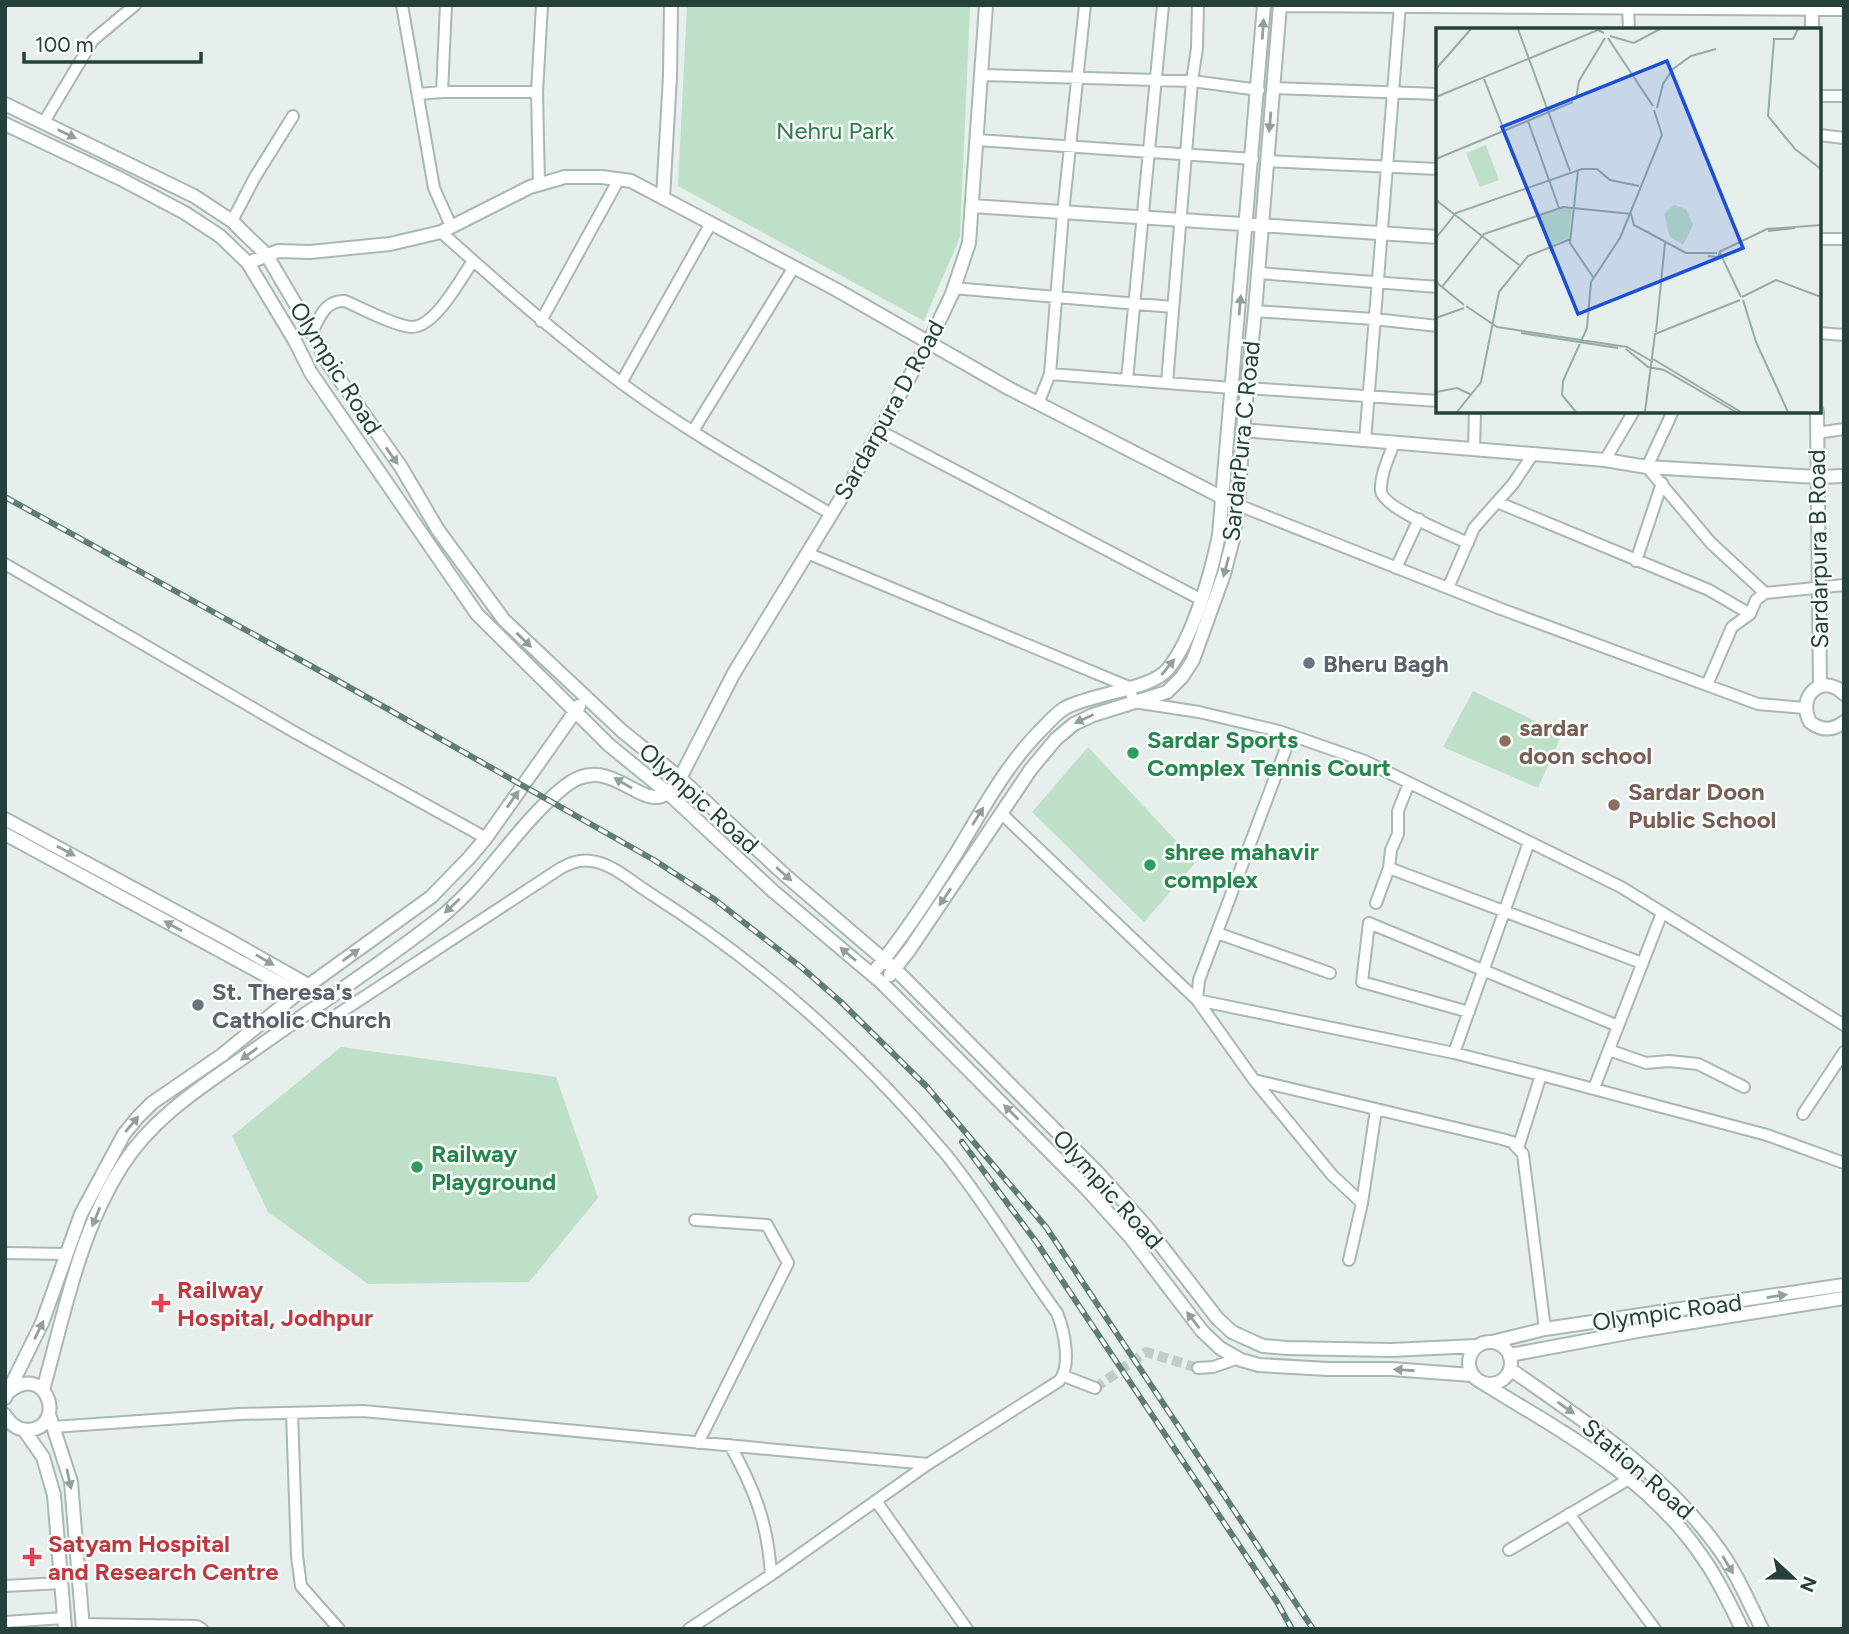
<svg xmlns="http://www.w3.org/2000/svg" width="1849" height="1634" viewBox="0 0 1849 1634" font-family="Figtree,sans-serif">
<style>
.green{fill:#bfe0c8}
.lines{fill:none;stroke-linecap:round;stroke-linejoin:round}
.minor-tunnel{stroke:#bfccc8;stroke-width:10;stroke-dasharray:10 5;stroke-linecap:butt}
.minor-casing{stroke:#a8b8b2;stroke-width:14}
.tertiary-casing{stroke:#a8b8b2;stroke-width:16}
.minor{stroke:#fff;stroke-width:10}
.tertiary{stroke:#fff;stroke-width:12}
.rail-casing{stroke:#5f7d75;stroke-width:6}
.rail{stroke:#f7fbf9;stroke-width:3.5;stroke-dasharray:10;stroke-linecap:butt}
.oneway{fill:#92a09c}
.worship-dot{fill:#6b7280;stroke:#f7fbf9;stroke-width:2.5}
.education-dot{fill:#8d6e63;stroke:#f7fbf9;stroke-width:2.5}
.leisure-dot{fill:#2e9e5b;stroke:#f7fbf9;stroke-width:2.5}
.health-dot{fill:#e0444e;stroke:#f7fbf9;stroke-width:2.5}
.labels{text-anchor:middle;dominant-baseline:central;stroke-width:5;stroke-linejoin:round;paint-order:stroke}
.park-label{font-size:24px;fill:#2d7a4b;stroke:#f7fbf9}
.street-label{font-size:24px;fill:#24423a;stroke:#f7fbf9}
.worship-label{font-size:24px;font-weight:bold;fill:#5b616d;stroke:#f7fbf9;text-anchor:start}
.education-label{font-size:24px;font-weight:bold;fill:#785e54;stroke:#f7fbf9;text-anchor:start}
.leisure-label{font-size:24px;font-weight:bold;fill:#27864d;stroke:#f7fbf9;text-anchor:start}
.health-label{font-size:24px;font-weight:bold;fill:#be3a42;stroke:#f7fbf9;text-anchor:start}
.inset-road{fill:none;stroke:#98aaa4;stroke-width:2}
.view{fill:#1d4ed8;fill-opacity:0.15;stroke:#1d4ed8;stroke-width:3.5}
.inset-edge{fill:none;stroke:#24423a;stroke-width:3.5}
</style>
<rect width="100%" height="100%" fill="#e6efeb"/>
<path class="green" d="M687 5 970 7 960 237 924 321 678 186Z
M1473 691 1562 734 1538 788 1443 747Z
M1088 747 1196 862 1144 922 1032 812Z
M341 1047 556 1077 598 1198 529 1282 368 1284 268 1212 232 1136Z"/>
<g class="lines">
<path class="minor-tunnel" d="M1095 1388 1146 1352 1198 1368"/>
<defs>
<path id="minor" d="M402 5 434 188 451 226
M1628 5 1629 30
M981 75 1192 81 1259 90
M1273 88 1438 94
M442 92 446 5
M418 94 442 92H537
M1819 96H1844
M44 122 93 40 135 5
M1819 135 1844 138
M977 140 1253 159
M1267 161 1438 169
M539 185 537 92 542 5
M232 221 255 177 293 116
M441 232C499 284 557 335 620 382 686 431 760 472 831 514
M1819 239H1844
M1258 273 1438 287
M953 288 1173 307
M1255 311 1374 319 1438 326
M541 321 619 179
M312 332C320 317 325 300 345 301 361 308 395 326 411 327 435 328 461 278 473 261
M1819 333 1844 335
M1050 374 1232 388
M1127 380 1163 5
M621 383 711 223
M1167 383 1192 81 1197 48 1198 5
M1247 388 1438 401
M1038 404 1050 374 1063 213 1085 5
M1673 411 1647 467 1711 543 1765 593 1844 585
M693 431 794 267
M880 431 1200 599
M1817 433 1844 429
M1365 441 1400 5
M1394 443C1389 457 1380 475 1381 491 1383 508 1451 535 1468 543
M1474 449 1475 411
M1605 460 1634 411
M1497 502 1709 590 1750 614 1756 600 1765 593
M1238 505 1501 609 1758 704 1805 708
M807 553 1129 687 1134 702 1199 712 1279 731 1365 761 1621 887 1844 1025
M1636 561 1662 483
M5 564 296 733 486 838
M1396 568 1419 519
M1448 588 1474 528 1513 484 1533 454
M1707 685 1732 627 1750 614
M1409 783 1398 811V834L1391 850 1389 868 1642 963
M1001 813 1197 1000
M1376 903 1389 868
M1217 933 1330 973
M1197 1000 1199 980 1291 735
M1469 1012 1362 982 1369 923 1618 1026
M305 1013 324 1019 335 1016 561 868C570 863 580 859 591 861 612 863 633 883 651 894 761 964 860 1052 944 1152 986 1203 1018 1260 1057 1313 1064 1330 1072 1366 1059 1381L928 1464 771 1575 689 1629
M1609 1050 1646 1063 1669 1061 1698 1064 1744 1087
M1454 1053 1529 842
M1254 1080 1332 1175 1362 1203
M1594 1088 1662 913
M1803 1114 1844 1052
M1518 1148 1541 1075
M695 1220 767 1225 788 1263 698 1443
M5 1253 66 1254
M1349 1260 1362 1203 1376 1110
M1545 1329 1523 1154 1512 1142 1502 1139 1254 1080 1197 1000 1454 1053 1541 1075 1767 1135 1844 1163
M1198 1368 1213 1367 1239 1358
M1064 1376 1095 1388
M292 1413 297 1556 301 1586 339 1629
M53 1427 239 1414 363 1411 928 1464
M730 1445C755 1490 768 1524 771 1575
M876 1501 967 1629
M1569 1514 1655 1629
M1509 1550 1629 1479
M5 1586 61 1583
M5 1622 64 1618
M83 1624 197 1626 202 1629"/>
<path id="tertiary" d="M1280 5 1844 9
M1812 5V30
M5 104 194 196 232 221 245 234 266 254 312 332 328 363 401 467 438 530 504 620 622 731 680 778 786 876 895 969 1099 1174 1146 1226 1217 1318 1232 1332 1263 1346 1287 1348 1391 1350 1476 1346
M5 124 121 179 185 213 220 236 248 263 295 341 311 373 477 614 609 745 668 793 773 891 882 983 1085 1187 1131 1238 1202 1331 1220 1348 1241 1360 1259 1365 1328 1369H1391L1472 1375
M663 198 670 76 671 5
M972 206 1438 237
M248 263 278 251 310 252 390 244 441 232 530 187 565 177H602L631 181 837 290 1010 389 1229 501
M1817 411 1820 686
M1243 430 1605 460 1647 467 1817 477 1844 476
M1844 694C1823 672 1796 696 1810 722 1822 731 1832 731 1844 722
M5 819 227 939 308 985
M5 834 298 993
M872 974C904 936 931 894 957 852 981 812 1005 767 1038 733 1046 725 1055 714 1065 708 1092 693 1151 690 1168 669 1193 638 1211 574 1219 535L1264 5
M890 975 910 949 1031 769 1056 739 1074 724 1093 715 1167 692 1182 677 1193 660 1224 574 1233 539 1238 505 1243 430 1255 311 1280 5
M1492 1342 1545 1329 1844 1285
M1469 1363a21 21 0 1 1 42 0a21 21 0 1 1-42 0Z
M1510 1355 1643 1330 1844 1298
M1510 1369C1583 1420 1662 1471 1716 1545 1735 1570 1748 1600 1762 1629
M1481 1382C1561 1431 1650 1478 1703 1558 1719 1580 1730 1605 1742 1629
M43 1390C64 1315 79 1233 122 1166 152 1118 201 1087 247 1055 311 1009 379 966 441 917 488 879 517 825 564 787 609 750 639 811 666 794 672 790 676 783 680 778L734 673 851 482 929 342 952 294 969 243 986 5
M5 1398 42 1323 81 1214 124 1134 138 1117 152 1103 222 1055 298 993 431 897 468 859 486 838 579 706
M49 1414 71 1482 83 1629
M5 1415C10 1424 17 1430 28 1430 67 1428 48 1362 10 1391
M24 1430 43 1457 54 1495 65 1629"/>
</defs>
<use href="#minor" class="minor-casing"/>
<use href="#tertiary" class="tertiary-casing"/>
<use href="#minor" class="minor"/>
<use href="#tertiary" class="tertiary"/>
<defs>
<path id="rail" d="M5 497 340 682 654 860 714 899 801 967 841 1002 927 1087 1046 1227 1313 1629
M962 1142 1037 1243 1277 1602 1292 1629"/>
</defs>
<use href="#rail" class="rail-casing"/>
<use href="#rail" class="rail"/>
</g>
<defs><path id="oneway-solid" d="M-6-.8H1V-3.2L6.5 0L1 3.2V.8H-6Z" transform="scale(1.75)"/></defs>
<g class="oneway">
<use href="#oneway-solid" transform="translate(1263 29) rotate(-86)"/>
<use href="#oneway-solid" transform="translate(1270 122) rotate(95)"/>
<use href="#oneway-solid" transform="translate(67 134) rotate(26)"/>
<use href="#oneway-solid" transform="translate(1240 305) rotate(-85)"/>
<use href="#oneway-solid" transform="translate(392 456) rotate(55)"/>
<use href="#oneway-solid" transform="translate(1226 567) rotate(105)"/>
<use href="#oneway-solid" transform="translate(524 640) rotate(44)"/>
<use href="#oneway-solid" transform="translate(1168 667) rotate(-51)"/>
<use href="#oneway-solid" transform="translate(1084 719) rotate(155)"/>
<use href="#oneway-solid" transform="translate(623 783) rotate(-150)"/>
<use href="#oneway-solid" transform="translate(513 799) rotate(-55)"/>
<use href="#oneway-solid" transform="translate(978 816) rotate(-58)"/>
<use href="#oneway-solid" transform="translate(66 851) rotate(28)"/>
<use href="#oneway-solid" transform="translate(784 874) rotate(42)"/>
<use href="#oneway-solid" transform="translate(945 897) rotate(124)"/>
<use href="#oneway-solid" transform="translate(452 906) rotate(137)"/>
<use href="#oneway-solid" transform="translate(173 926) rotate(-151)"/>
<use href="#oneway-solid" transform="translate(848 954) rotate(-140)"/>
<use href="#oneway-solid" transform="translate(351 955) rotate(-36)"/>
<use href="#oneway-solid" transform="translate(265 960) rotate(30)"/>
<use href="#oneway-solid" transform="translate(249 1054) rotate(144)"/>
<use href="#oneway-solid" transform="translate(1011 1112) rotate(-135)"/>
<use href="#oneway-solid" transform="translate(132 1124) rotate(-50)"/>
<use href="#oneway-solid" transform="translate(96 1217) rotate(112)"/>
<use href="#oneway-solid" transform="translate(1777 1296) rotate(-9)"/>
<use href="#oneway-solid" transform="translate(1193 1320) rotate(-128)"/>
<use href="#oneway-solid" transform="translate(39 1330) rotate(-64)"/>
<use href="#oneway-solid" transform="translate(1404 1370) rotate(-176)"/>
<use href="#oneway-solid" transform="translate(1566 1408) rotate(35)"/>
<use href="#oneway-solid" transform="translate(69 1479) rotate(78)"/>
<use href="#oneway-solid" transform="translate(1728 1565) rotate(59)"/>
</g>
<g class="worship-dot">
<circle cx="1309" cy="663" r="7"/>
<circle cx="198" cy="1005" r="7"/>
</g>
<g class="education-dot">
<circle cx="1505" cy="741" r="7"/>
<circle cx="1614" cy="805" r="7"/>
</g>
<g class="leisure-dot">
<circle cx="1133" cy="753" r="7"/>
<circle cx="1150" cy="865" r="7"/>
<circle cx="417" cy="1167" r="7"/>
</g>
<g class="health-dot">
<path d="M157.5 1292.5h7v7h7v7h-7v7h-7v-7h-7v-7h7z"/>
<path d="M28.5 1546.5h7v7h7v7h-7v7h-7v-7h-7v-7h7z"/>
</g>
<g class="labels">
<g class="park-label">
<text x="835" y="130">Nehru Park</text>
</g>
<g class="street-label">
<text transform="translate(336 368) rotate(58)">Olympic Road</text>
<text transform="translate(889 410) rotate(-61)">Sardarpura D Road</text>
<text transform="translate(1241 441) rotate(-84)">SardarPura C Road</text>
<text transform="translate(1818 549) rotate(-91)">Sardarpura B Road</text>
<text transform="translate(699 798) rotate(42)">Olympic Road</text>
<text transform="translate(1108 1189) rotate(48)">Olympic Road</text>
<text transform="translate(1667 1312) rotate(-8)">Olympic Road</text>
<text transform="translate(1638 1469) rotate(41)">Station Road</text>
</g>
<g class="worship-label">
<text x="1323" y="663">Bheru Bagh</text>
<text x="212" y="991">St. Theresa's<tspan x="212" dy="28">Catholic Church</tspan></text>
</g>
<g class="education-label">
<text x="1519" y="727">sardar<tspan x="1519" dy="28">doon school</tspan></text>
<text x="1628" y="791">Sardar Doon<tspan x="1628" dy="28">Public School</tspan></text>
</g>
<g class="leisure-label">
<text x="1147" y="739">Sardar Sports<tspan x="1147" dy="28">Complex Tennis Court</tspan></text>
<text x="1164" y="851">shree mahavir<tspan x="1164" dy="28">complex</tspan></text>
<text x="431" y="1153">Railway<tspan x="431" dy="28">Playground</tspan></text>
</g>
<g class="health-label">
<text x="177" y="1289">Railway<tspan x="177" dy="28">Hospital, Jodhpur</tspan></text>
<text x="48" y="1543">Satyam Hospital<tspan x="48" dy="28">and Research Centre</tspan></text>
</g>
</g>
<g transform="translate(1436 28)">
<rect width="385" height="385" fill="#e6efeb"/>
<path d="M50 117 63 152 44 159 30 125ZM238 177 250 181 257 197 247 217 234 209 228 186ZM126 180H136L133 210 114 217 103 188Z" fill="#bfe0c8"/>
<path class="inset-road" d="M82 1 134 143M362 1 357 11H338L332 88 359 121 385 141M174 8 198 15 224 1M172 10 217 78M0 41 35 1M48 51 101 187M0 69 162 2 168 5M140 71 143 53 169 10M221 80 227 56 237 41 255 28 280 21M92 93 123 180M0 131 137 74M142 142 134 215 157 249M0 172 83 237M332 203 359 200M0 210 20 185 146 141H161L174 152 203 158M283 224 331 201 385 197M285 227 305 269M272 228 282 229 284 224 285 227 282 229M0 254 28 277M6 259 48 206 127 179 195 186 198 197 250 225H281M306 269 340 252 385 269M307 272 320 314 352 384M30 278 61 299 191 319 217 334M0 290 28 280M220 304 229 215M85 305 182 320M190 321 212 339 228 342 300 384M217 331 305 384M0 364 21 360 34 366M21 384 45 354 63 264 92 228 135 211M140 384 126 367 127 353 151 300 155 254 184 210 226 107 218 82M209 384 219 306 304 272"/>
<path class="view" d="M231 33 307 220 142 286 66 99Z"/>
<rect width="385" height="385" class="inset-edge"/>
</g>
<rect width="1849" height="1634" fill="none" stroke="#24423a" stroke-width="14"/>
<g transform="translate(1793 1578) rotate(112)" stroke="#f7fbf9" stroke-width="5" paint-order="stroke">
<path d="M0-5L12 26L0 18L-12 26Z" fill="#24423a"/>
<text y="-10" font-size="19" font-weight="bold" text-anchor="middle" fill="#24423a">N</text>
</g>
<path d="M24 52v10h177v-10" fill="none" stroke="#24423a" stroke-width="3.5"/>
<text x="35" y="52" font-size="21" fill="#24423a" stroke="#f7fbf9" stroke-width="5" paint-order="stroke">100 m</text>
</svg>
